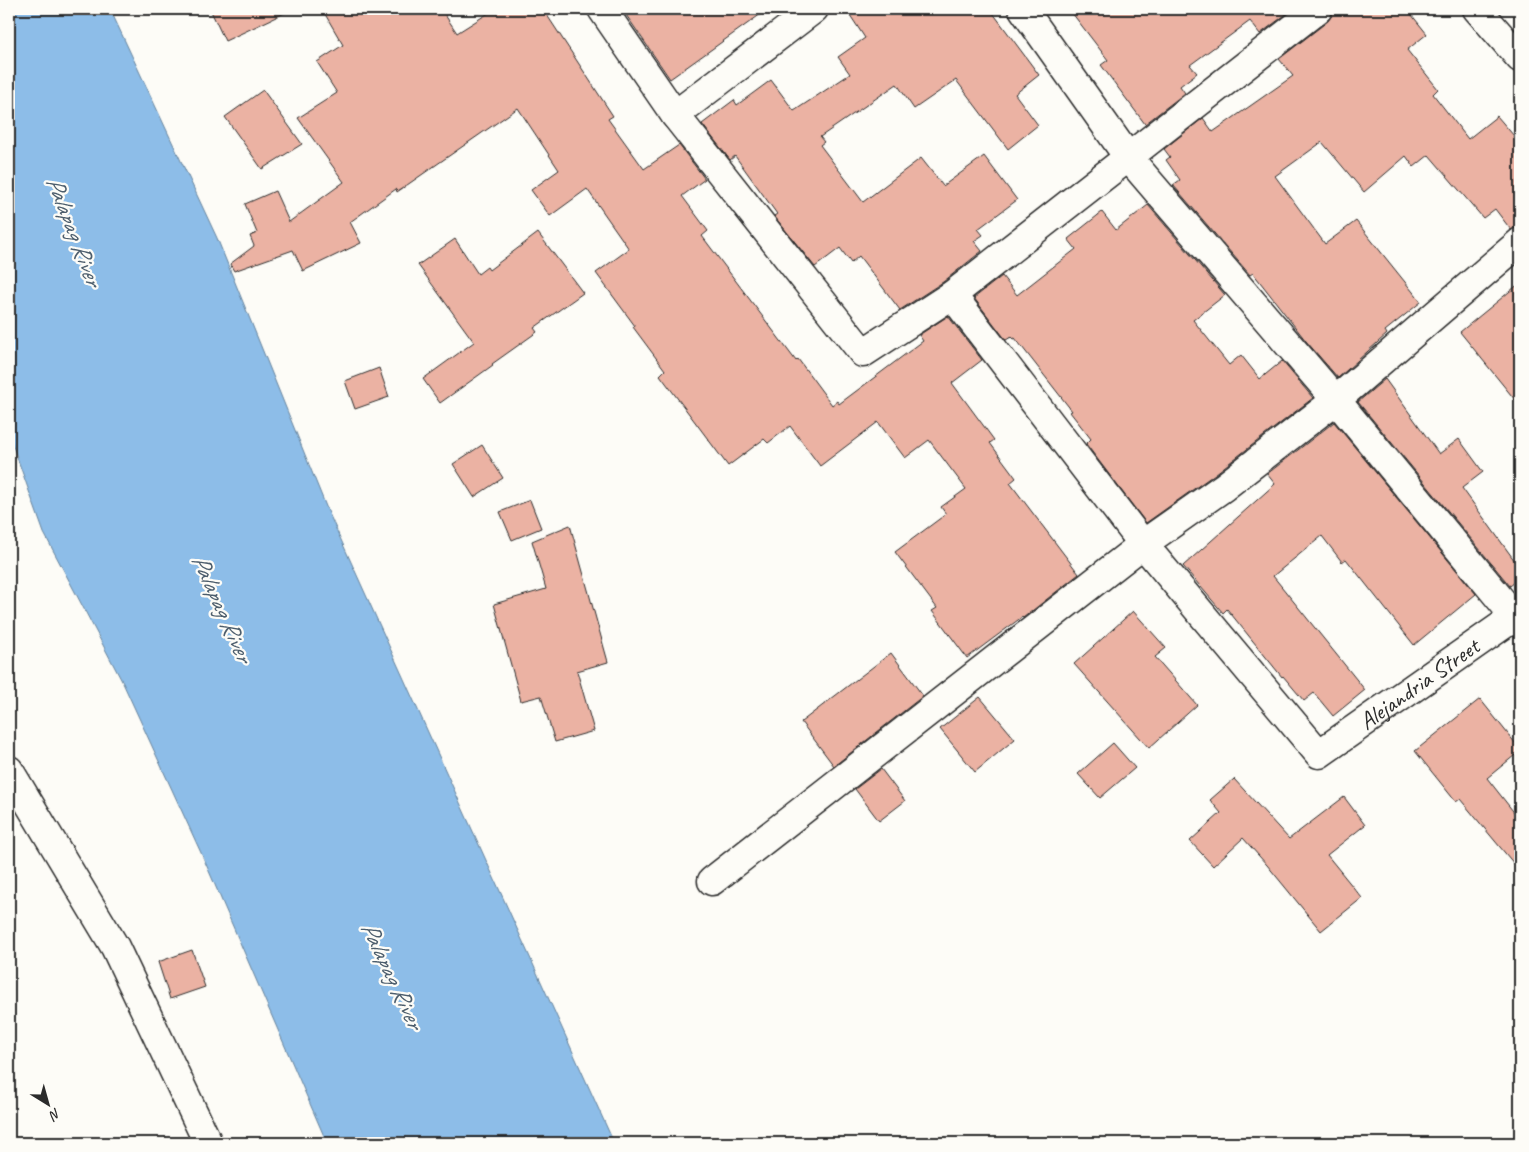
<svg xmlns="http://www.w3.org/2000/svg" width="1529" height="1152" viewBox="0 0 1529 1152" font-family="Caveat,sans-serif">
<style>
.water{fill:#8dbde8;stroke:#66839c}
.building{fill:#ebb2a3;stroke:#2b2b2b}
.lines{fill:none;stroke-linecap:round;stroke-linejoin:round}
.minor-casing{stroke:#2b2b2b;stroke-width:31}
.tertiary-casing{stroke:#2b2b2b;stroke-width:31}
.primary-casing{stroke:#2b2b2b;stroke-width:31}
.minor{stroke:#fdfcf7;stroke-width:28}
.tertiary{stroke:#fdfcf7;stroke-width:28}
.primary{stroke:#fdfcf7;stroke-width:28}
.labels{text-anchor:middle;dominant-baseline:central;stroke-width:4.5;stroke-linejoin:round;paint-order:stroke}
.street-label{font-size:24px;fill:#2b2b2b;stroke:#fdfcf7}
.water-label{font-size:25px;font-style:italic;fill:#4d5e6d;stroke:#fdfcf7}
</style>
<rect width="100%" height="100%" fill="#fdfcf7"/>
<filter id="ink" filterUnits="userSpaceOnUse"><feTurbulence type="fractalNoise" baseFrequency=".02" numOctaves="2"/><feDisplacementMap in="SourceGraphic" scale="10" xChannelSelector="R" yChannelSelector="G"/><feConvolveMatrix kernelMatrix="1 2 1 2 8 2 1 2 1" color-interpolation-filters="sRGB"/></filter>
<g filter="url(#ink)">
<path class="water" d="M9 9H110L217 238 327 509 614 1143H327L202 855 123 683 44 533 9 435Z"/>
<path class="building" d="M210 9H293L225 41Z
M322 9H441L457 33 495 9H543L613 116 608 119 644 169 679 145 705 179 682 196 708 231 702 236 796 361 798 359 832 405 837 401 839 404 923 341 919 335 948 316 982 360 952 383 994 440 990 443 1016 478 1010 483 1079 574 1023 618 1022 617 967 658 932 611 937 608 895 552 946 514 941 507 966 489 929 440 905 458 878 422 820 466 790 426 768 443 764 439 728 466 660 375 665 370 633 327 635 326 596 273 629 249 587 189 550 216 531 190 559 170 518 108 397 192 396 189 350 222 361 243 303 271 293 250 234 271 230 264 254 246 250 236 257 233 245 204 275 191 289 222 344 182 298 118 337 93 317 62 343 45Z
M622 9H768L670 79Z
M846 9H990L1039 75 1015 94 1038 125 1008 149 956 80 914 109 897 84 820 137 824 142 820 145 863 202 921 158 943 186 984 156 1017 200 978 229 983 235 974 241 982 251 943 282 900 310 859 256 851 263 840 248 815 267 774 216 777 214 735 156 730 160 702 124 734 100 737 105 771 80 794 111 850 74 838 57 865 38Z
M1069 9H1293L1260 34 1250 21 1190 65 1197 73 1180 86 1185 93 1145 124 1101 65 1108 60Z
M1333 9H1407L1427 34 1407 50 1438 89 1433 94 1468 139 1497 116 1520 143V227L1511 230 1495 209 1483 218 1429 155 1414 167 1406 156 1364 192 1322 142 1275 176 1325 244 1356 221 1421 302 1385 331 1387 334 1338 378 1306 341 1253 273 1250 275 1173 185 1180 180 1166 160 1170 157 1164 149 1203 118 1213 132 1293 76 1279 59 1328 21 1332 15Z
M263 90 302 144 262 169 225 117Z
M1148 205 1225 295 1193 320 1229 365 1241 355 1260 379 1282 361 1313 398 1215 474 1146 523 1086 444 1091 439 1070 412 1072 411 1015 338 1013 339 1011 337 1006 340 974 298 1002 276 1017 295 1076 249 1068 239 1102 212 1116 230Z
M538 233 583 293 534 328 537 332 492 364 493 365 440 403 423 379 474 342 418 265 455 239 478 274 487 267 489 270Z
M1520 283V406L1460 332Z
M379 368 389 397 355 409 345 381Z
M1385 379 1439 454 1459 439 1483 472 1462 488 1520 568V578L1510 586 1358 402Z
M1334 422 1476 594 1414 645 1346 559 1342 562 1322 536 1273 576 1365 690 1333 716 1314 693 1304 701 1283 676 1282 677 1227 609 1223 613 1183 566 1275 484 1267 474Z
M482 445 503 478 474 497 453 464Z
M530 500 541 528 512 540 500 512Z
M570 525 608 662 577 671 594 731 555 742 541 696 521 701 494 604 546 589 532 541Z
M1133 611 1166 648 1155 657 1197 705 1149 748 1074 664Z
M891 653 923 696 834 766 801 722Z
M980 697 1015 739 975 772 940 729Z
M1480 699 1520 749V751L1487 778 1520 820V871L1460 799 1456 802 1415 751Z
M1113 743 1135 768 1100 798 1078 774Z
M881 769 905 801 879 821 855 789Z
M1234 779 1289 839 1344 797 1365 825 1327 855 1362 898 1321 931 1267 865 1243 838 1213 866 1190 841 1221 813 1210 800Z
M192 950 205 987 170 999 158 962Z"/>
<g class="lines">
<defs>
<g id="minor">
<path d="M602 9 675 115 863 353 952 295 1318 9"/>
<path d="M1023 9 1128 157 1336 400 1520 623"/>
<path d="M675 115 814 9"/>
<path id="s1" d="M952 295 1143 544 1319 754 1520 613"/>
<path d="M712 881 1143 544 1224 487 1336 400 1520 242"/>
</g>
<path id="tertiary" d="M9 770 115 947 208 1143"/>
<path id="primary" d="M1477 9 1520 58"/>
</defs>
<use href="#minor" class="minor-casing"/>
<use href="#tertiary" class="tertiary-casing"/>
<use href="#primary" class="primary-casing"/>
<use href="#minor" class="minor"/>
<use href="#tertiary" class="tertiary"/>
<use href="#primary" class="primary"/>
</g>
</g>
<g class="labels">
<g class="street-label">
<text stroke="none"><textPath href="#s1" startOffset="710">Alejandria Street</textPath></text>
</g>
<g class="water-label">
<text transform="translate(74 231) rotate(69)">Palapag River</text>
<text transform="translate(222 608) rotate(66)">Palapag River</text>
<text transform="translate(392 975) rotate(65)">Palapag River</text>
</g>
</g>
<rect width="1529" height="1152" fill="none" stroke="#fdfcf7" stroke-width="30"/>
<rect x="15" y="15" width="1499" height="1122" fill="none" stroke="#2b2b2b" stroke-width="2" filter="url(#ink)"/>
<g transform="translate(48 1104) rotate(143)" stroke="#fdfcf7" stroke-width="4" paint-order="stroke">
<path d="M0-4L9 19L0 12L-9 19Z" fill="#2b2b2b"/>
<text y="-8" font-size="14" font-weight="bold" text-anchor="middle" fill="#2b2b2b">N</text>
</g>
</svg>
